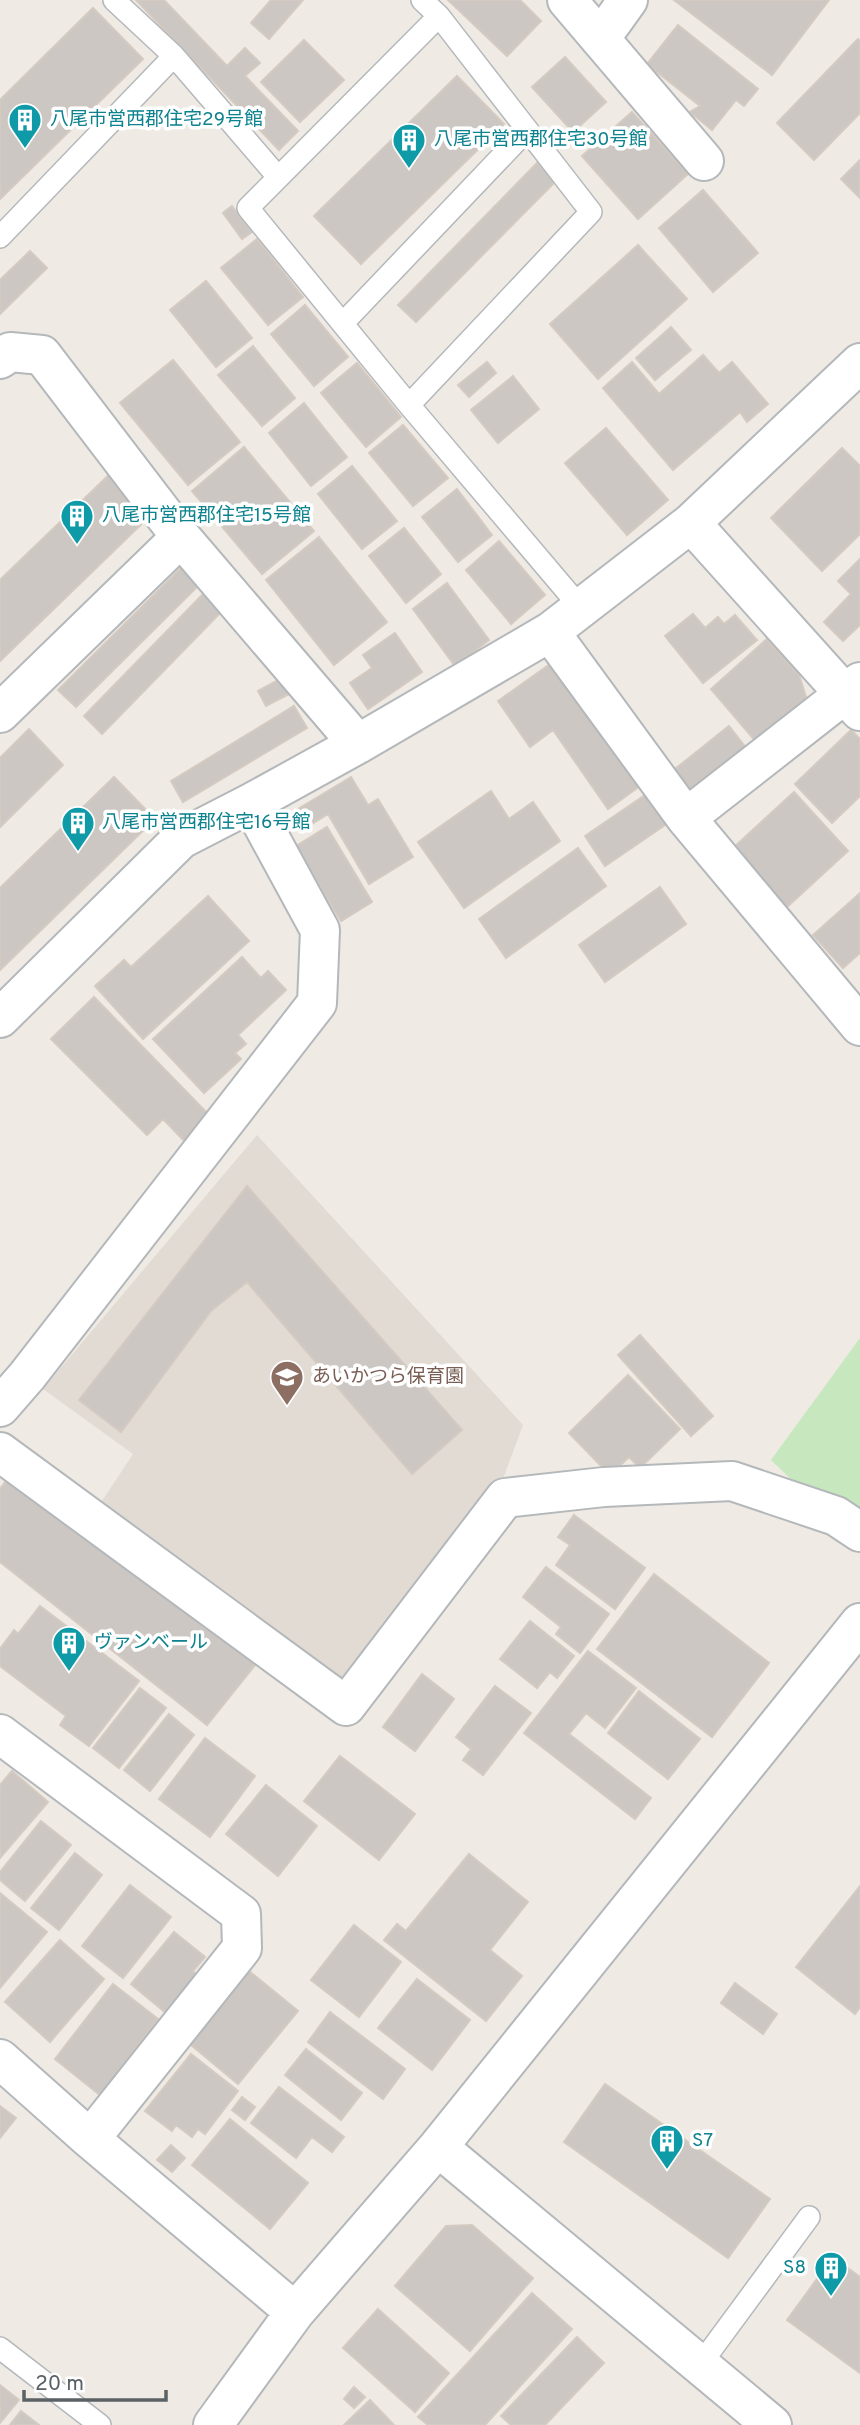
<svg xmlns="http://www.w3.org/2000/svg" width="860" height="2425" viewBox="0 0 860 2425" font-family="Overpass,'Noto Sans JP',sans-serif">
<style>
.education{fill:#e1dbd4}
.green{fill:#c7e8be}
.building{fill:#ccc7c2;stroke:#d4cac1;stroke-width:2}
.lines{fill:none;stroke-linecap:round;stroke-linejoin:round}
.lane-casing{stroke:#b4b8bb;stroke-width:24}
.street-casing{stroke:#b4b8bb;stroke-width:42}
.lane{stroke:#fff;stroke-width:21}
.street{stroke:#fff;stroke-width:38}
.labels{text-anchor:middle;dominant-baseline:central;stroke-width:7;stroke-linejoin:round;paint-order:stroke}
.culture-label{font-size:19px;fill:#0d838f;stroke:#fff;text-anchor:start}
.education-label{font-size:19px;fill:#785e54;stroke:#fff;text-anchor:start}
</style>
<rect width="100%" height="100%" fill="#efeae3"/>
<path class="education" d="M257 1135 523 1425 503 1479 340 1684 100 1504 133 1454 43 1389Z"/>
<path class="green" d="M860 1338V1515L813 1487 796 1484 771 1460Z"/>
<path class="building" d="M136 0H164L227 66 245 48 260 63 245 76 298 131 279 150Z
M271 0H303L269 39 251 23Z
M448 0H520L541 21 507 56Z
M674 0H829L772 75Z
M93 8 143 59 0 199V100Z
M678 25 758 89 744 106 736 100 712 130 690 112 700 106 647 64Z
M858 39 860 41V113L814 160 777 123Z
M304 40 344 80 300 122 261 82Z
M565 57 606 102 573 132 532 87Z
M457 76 504 124 361 264 314 216Z
M632 112 688 174 638 219 582 156Z
M860 160V198L841 179Z
M537 163 556 181 416 322 398 305Z
M703 190 758 253 713 292 659 228Z
M232 206 252 232 242 239 223 213Z
M257 239 303 297 268 325 221 268Z
M638 245 687 299 598 379 550 324Z
M30 251 47 268 0 314V280Z
M206 281 252 338 216 367 170 310Z
M305 305 348 357 314 386 271 334Z
M671 327 691 350 655 380 636 358Z
M253 346 295 398 262 426 218 375Z
M703 355 719 373 732 362 768 404 747 422 740 412 673 470 603 388 632 362 659 394Z
M173 360 240 442 188 485 120 403Z
M487 362 496 373 469 397 458 385Z
M357 363 401 417 366 447 321 393Z
M513 376 539 409 498 443 471 410Z
M304 403 347 457 311 486 269 433Z
M403 425 448 478 413 506 369 453Z
M606 428 668 500 627 535 565 463Z
M244 447 314 531 262 574 192 491Z
M842 448 860 466V534L822 571 771 518Z
M352 466 397 521 362 549 318 494Z
M114 470 154 512 0 661V580Z
M457 489 492 535 458 562 422 517Z
M404 528 441 574 406 603 369 556Z
M319 537 387 622 334 665 266 580Z
M499 541 545 595 511 624 466 570Z
M860 559V625L843 641 824 622 851 594 838 581Z
M183 566 200 584 76 707 58 690Z
M447 583 489 640 455 666 413 609Z
M207 590 225 608 102 734 84 716Z
M693 614 705 628 718 617 724 624 735 615 757 640 703 683 665 636Z
M395 633 422 672 368 709 350 683 372 668 363 655Z
M767 639 799 675 807 700 758 744 711 689Z
M553 662 640 786 608 809 553 730 530 747 498 701Z
M280 679 289 694 266 706 258 691Z
M294 706 307 728 183 802 171 781Z
M729 726 751 754 691 801 670 773Z
M29 729 63 765 0 827V758Z
M851 730 860 739V796L832 823 795 784Z
M114 777 155 819 0 970V888Z
M351 777 368 805 378 799 413 857 369 884 328 814 304 829 293 812Z
M491 791 509 819 533 802 560 841 464 908 418 842Z
M651 791 671 821 605 866 585 836Z
M794 792 848 851 787 907 733 848Z
M327 827 372 902 341 921 296 846Z
M578 848 606 886 506 958 479 919Z
M660 887 686 924 605 982 579 945Z
M860 893V953L843 968 813 935Z
M208 896 249 941 143 1039 95 986 124 960 131 967Z
M242 957 261 978 268 971 286 990 238 1035 246 1044 235 1053 241 1059 204 1093 153 1039Z
M94 997 216 1122 191 1148 163 1119 147 1135 51 1039Z
M247 1186 462 1430 412 1474 247 1282 211 1311 121 1432 79 1400Z
M640 1335 713 1416 691 1436 618 1355Z
M628 1375 680 1429 640 1468 629 1457 610 1475 569 1433Z
M12 1473 256 1664 207 1725 0 1562V1489Z
M574 1515 645 1568 615 1609 556 1565 570 1545 558 1537Z
M546 1567 609 1614 580 1653 556 1634 561 1627 523 1597Z
M654 1574 769 1663 712 1737 597 1649Z
M40 1606 139 1681 89 1746 60 1725 66 1716 0 1666V1649L14 1630 18 1634Z
M530 1621 574 1656 557 1678 550 1672 537 1688 500 1659Z
M588 1651 636 1688 605 1728 586 1713 569 1734 651 1798 635 1819 524 1733Z
M422 1674 454 1699 415 1751 383 1727Z
M495 1686 531 1713 483 1775 463 1760 471 1749 456 1737Z
M140 1688 166 1708 119 1768 93 1748Z
M639 1691 700 1739 668 1779 608 1733Z
M169 1714 194 1735 150 1791 124 1770Z
M205 1738 255 1776 210 1837 159 1799Z
M340 1756 415 1814 379 1860 304 1801Z
M12 1771 48 1802 0 1858V1785Z
M266 1785 317 1826 278 1876 226 1834Z
M41 1821 71 1845 25 1901 0 1880V1872Z
M75 1853 102 1875 59 1930 31 1908Z
M469 1854 528 1902 490 1950 522 1976 486 2021 384 1940 397 1924 406 1931Z
M130 1885 171 1917 123 1978 82 1946Z
M860 1886V2007L855 2014 796 1967Z
M0 1893 47 1932 0 1988Z
M354 1925 401 1962 359 2017 311 1980Z
M174 1932 205 1957 193 1971 197 1975 166 2013 131 1984Z
M60 1940 104 1979 50 2042 5 2002Z
M249 1971 298 2011 238 2084 190 2044Z
M417 1979 470 2020 432 2070 378 2028Z
M735 1983 777 2014 763 2034 721 2003Z
M113 1984 158 2019 100 2095 55 2059Z
M330 2012 405 2069 383 2099 308 2042Z
M306 2049 362 2093 341 2120 285 2075Z
M191 2054 238 2091 205 2134 198 2129 192 2137 176 2125 172 2131 145 2111Z
M605 2084 770 2199 728 2258 564 2142Z
M279 2087 344 2137 332 2152 312 2137 296 2158 251 2123Z
M242 2097 255 2107 245 2120 232 2110Z
M0 2106 16 2118 0 2138Z
M230 2119 308 2183 270 2229 192 2165Z
M171 2145 185 2158 172 2172 157 2160Z
M472 2225 533 2278 470 2351 395 2286 446 2226Z
M833 2257 860 2277V2373L787 2320Z
M532 2293 572 2329 485 2425H428L418 2417Z
M378 2309 449 2373 415 2412 343 2348Z
M577 2337 604 2363 545 2425H511L501 2416Z
M0 2385 19 2400 0 2423Z
M354 2387 365 2397 354 2408 344 2399Z
M370 2400 394 2425H344Z
M21 2411 39 2425H10Z"/>
<g class="lines">
<defs>
<path id="lane" d="M422 0 439 16 248 208 409 405 581 608
M174 56 278 177
M0 237 174 56 114 0
M344 322 527 130
M409 405 591 212 439 16
M0 2348 100 2425
M700 2365 809 2217"/>
<path id="street" d="M567 0 704 161
M600 39 628 0
M0 359 10 352 42 355 181 537 358 744
M691 523 860 711
M550 632 686 818 860 1026
M0 713 181 537
M686 818 860 682
M0 1018 181 839 251 803
M0 1407 27 1376 317 1003 320 930 251 803 358 744 550 632 691 523 860 363
M0 1452 346 1706 505 1498 604 1487 732 1481 836 1516 860 1532
M0 1734 241 1914 242 1948 90 2139
M0 2059 90 2139 295 2312
M438 2147 772 2425
M213 2425 295 2312 438 2147 860 1623"/>
</defs>
<use href="#lane" class="lane-casing"/>
<use href="#street" class="street-casing"/>
<use href="#lane" class="lane"/>
<use href="#street" class="street"/>
</g>
<defs>
<symbol id="building-pin" viewBox="-11 -11 22 30"><path d="M0 17L-7.5 6A9.5 9.5 0 1 1 7.5 6Z" fill="#0f9aa8" stroke="#fff"/><path d="M-4-6H4V6H1V3H-1V6H-4ZM-2.5-4.3h1.7v1.8h-1.7ZM.8-4.3h1.7v1.8H.8ZM-2.5-1h1.7V.8h-1.7ZM.8-1h1.7V.8H.8Z" fill="#fff"/></symbol>
<symbol id="school-pin" viewBox="-11 -11 22 30"><path d="M0 17L-7.5 6A9.5 9.5 0 1 1 7.5 6Z" fill="#8d6e63" stroke="#fff"/><path d="M0-5L7-2L0 1L-7-2ZM-4 1L0 2.5L4 1V4Q0 6-4 4Z" fill="#fff"/></symbol>
</defs>
<g fill-rule="evenodd">
<use href="#building-pin" x="6" y="101" width="38" height="52"/>
<use href="#building-pin" x="390" y="121" width="38" height="52"/>
<use href="#building-pin" x="58" y="497" width="38" height="52"/>
<use href="#building-pin" x="59" y="804" width="38" height="52"/>
<use href="#school-pin" x="268" y="1358" width="38" height="52"/>
<use href="#building-pin" x="50" y="1624" width="38" height="52"/>
<use href="#building-pin" x="648" y="2122" width="38" height="52"/>
<use href="#building-pin" x="812" y="2249" width="38" height="52"/>
</g>
<g class="labels">
<g class="culture-label">
<text x="50" y="120">八尾市営西郡住宅29号館</text>
<text x="434" y="140">八尾市営西郡住宅30号館</text>
<text x="102" y="516">八尾市営西郡住宅15号館</text>
<text x="102" y="823">八尾市営西郡住宅16号館</text>
<text x="94" y="1643">ヴァンベール</text>
<text x="692" y="2141">S7</text>
<text x="806" y="2268" text-anchor="end">S8</text>
</g>
<g class="education-label">
<text x="312" y="1377">あいかつら保育園</text>
</g>
</g>
<path d="M24 2390v10h142v-10" fill="none" stroke="#5b6265" stroke-width="3.5"/>
<text x="35" y="2390" font-size="21" fill="#5b6265" stroke="#ffffff" stroke-width="5" paint-order="stroke">20 m</text>
</svg>
